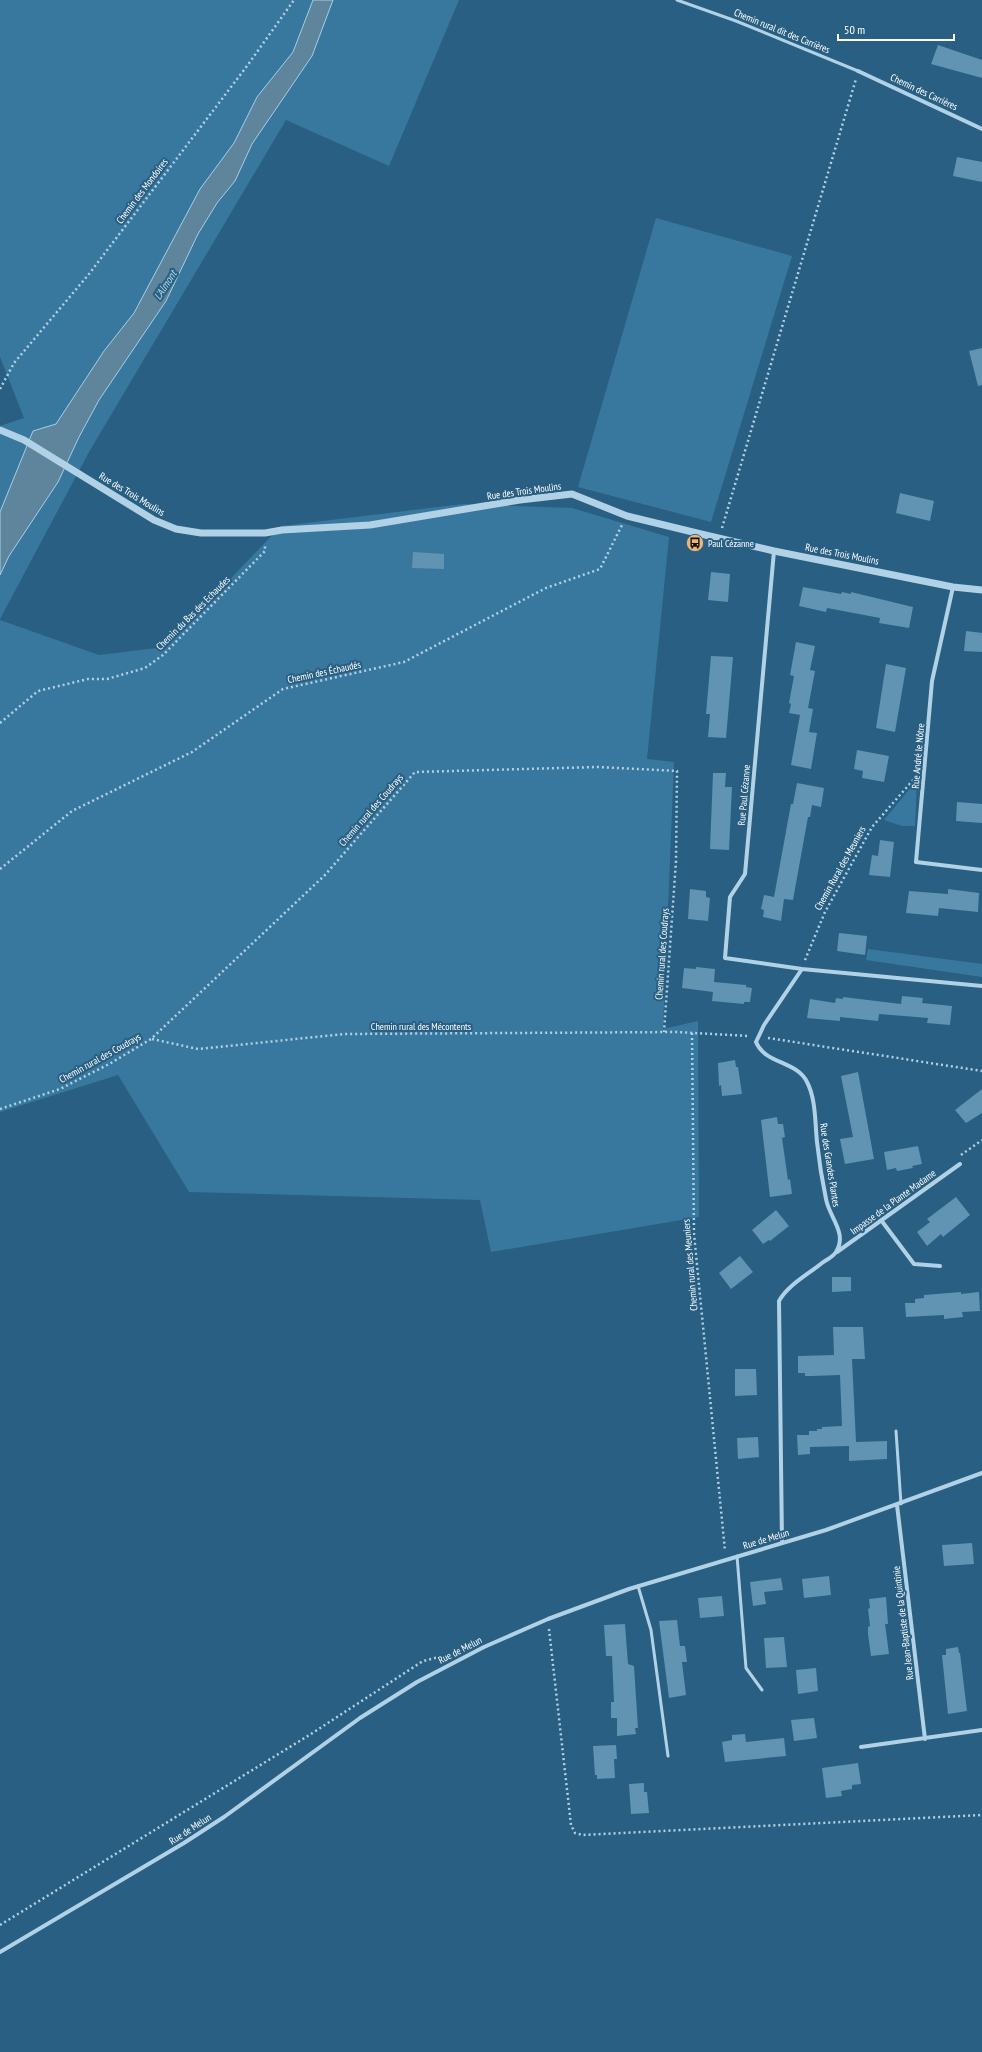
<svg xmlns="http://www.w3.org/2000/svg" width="982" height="2052" viewBox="0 0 982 2052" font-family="'PT Sans Narrow',sans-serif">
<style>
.green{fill:#39789e}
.water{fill:#5e859c;stroke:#a5cfe7}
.building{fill:#6193b2}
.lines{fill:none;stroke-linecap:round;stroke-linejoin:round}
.path{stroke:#b1d2e6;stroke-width:2.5;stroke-dasharray:2 3;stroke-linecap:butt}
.service{stroke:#b1d2e6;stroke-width:3}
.minor{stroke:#b1d2e6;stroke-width:4}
.tertiary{stroke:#b1d2e6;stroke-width:7}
.labels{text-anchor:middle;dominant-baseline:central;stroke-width:4;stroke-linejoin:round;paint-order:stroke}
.street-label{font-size:10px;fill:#fff;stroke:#285f82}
.poi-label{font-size:10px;fill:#fff;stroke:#285f82;text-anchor:start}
.water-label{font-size:11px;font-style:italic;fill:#bcdcee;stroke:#285f82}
</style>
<rect width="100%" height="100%" fill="#285f82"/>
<path class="green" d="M0 0H459L389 166 286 120 89 452 0 619V426L24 418 0 357Z
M656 218 792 256 711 522 578 487Z
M463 504 572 508 669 537 647 759 674 762 663 1029 698 1021 699 1217 491 1252 480 1200 189 1192 118 1075 0 1112V620L99 655 165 647 281 526Z
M917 780 915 826H902L884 820Z
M868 949 982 964V977L866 960Z"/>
<path class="water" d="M313 0H333L312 56 252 144 235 181 217 203 198 234 166 301 99 400 79 437 58 482 9 556 0 575V512L33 431 56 424 104 351 134 313 200 189 234 143 257 97 293 52Z"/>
<path class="building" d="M938 45 982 60V78L931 64Z
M957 157 982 162V182L953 176Z
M982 348V385L978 386 969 351Z
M900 493 934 501 930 521 896 513Z
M413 552 444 554V569L412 568Z
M711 572 730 574 728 602 708 600Z
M803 587 841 594 842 592 851 594V592L913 607 909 628 879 623 880 618 827 608 826 612 799 606Z
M966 631 982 633V652L964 651Z
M796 642 815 646 810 670 815 671 808 708 813 709 809 732 817 733 811 769 791 765 800 715 789 713 791 704 789 703 794 676 790 675Z
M711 656 733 657 726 738 708 737 710 714H706Z
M886 664 906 668 895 732 876 728Z
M857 750 889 756 884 782 862 778 863 771 854 769Z
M713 773H726L725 787H732L729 850 710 849Z
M797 783 824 788 821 807 812 805 810 817H808L793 900 784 899 781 921 763 917 764 910 761 909 764 895 774 897 791 804H793Z
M957 802 982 804V823L956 821Z
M880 840 894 842 890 877 869 875 872 855 878 856Z
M690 889 706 891V897L710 898 708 921 688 919Z
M948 889 979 893 978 912 939 908 938 916 906 913 909 891 948 894Z
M839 933 867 936 865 955 837 951Z
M696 967 715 969 714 982 746 985V987L752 988 750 1002H744V1004L712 1001 713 992 682 988 684 968 696 969Z
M902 996 923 998 922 1003 952 1006 950 1025 927 1023 928 1018 879 1014 878 1021 840 1017V1021L807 1018 810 999 835 1003 836 998 843 999V997L901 1004Z
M735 1060 736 1067H738L742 1094 722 1096 721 1085 719 1086 718 1063Z
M858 1072 874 1159 845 1164 840 1139 853 1137 841 1076Z
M982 1089V1113L966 1123 955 1110Z
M777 1117 778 1124H783L785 1137 782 1138 788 1180 790 1179 792 1194 770 1197 761 1120Z
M918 1146 922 1164 912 1166 913 1168 897 1171 896 1168 887 1170 884 1152Z
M956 1197 970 1215 943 1237 941 1234 927 1246 917 1232 930 1222 927 1219Z
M776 1210 789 1226 770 1241 769 1240 763 1244 752 1230Z
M740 1256 753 1272 731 1289 719 1273Z
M832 1277H851V1291L832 1292Z
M961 1292V1294L979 1292 980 1311 962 1312 963 1317 944 1319V1315L906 1317 905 1303H915V1299L924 1298V1295Z
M833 1327H863L865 1359H852L856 1442 887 1441V1459L849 1461V1446L810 1447V1454L798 1455 797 1435H809V1431H817V1429H822V1427L842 1426 840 1375 812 1376H805V1373H798V1356L834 1355Z
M735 1369H756L757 1395 735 1396Z
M758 1437 759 1457 738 1459 737 1438Z
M972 1543 974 1564 944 1566 942 1545Z
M829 1576 831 1595 804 1598 802 1579Z
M781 1578 783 1590 764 1592 766 1604 753 1606 750 1582Z
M722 1596 724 1616 700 1618 698 1598Z
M886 1597 888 1624H885L889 1654 871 1656 868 1634V1627L870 1626 868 1609 870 1608 869 1599Z
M677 1620 680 1646H685L687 1662H682L686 1695 669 1698 659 1621Z
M625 1624 628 1664 634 1666 638 1728H635L636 1734 617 1736V1718H611V1702H614L612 1656H606L604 1625Z
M784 1637 787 1667 766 1668 764 1638Z
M958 1647 959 1653H960L967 1711 948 1714 942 1655H946V1649Z
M816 1668 818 1691 798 1694 796 1670Z
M814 1718 817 1738 794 1741 791 1720Z
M745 1734 746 1742 784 1738 786 1756 725 1762 722 1742 732 1740V1735Z
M616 1745 617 1759H614L615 1778 597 1779V1775H595L593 1746Z
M858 1763 861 1784 852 1785V1789L841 1791 842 1796 826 1798 822 1768Z
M644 1783V1792H647L649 1813 631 1814 629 1784Z"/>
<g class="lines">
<path class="path" d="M0 389 14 363 89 274 247 66 294 0
M722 528 856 79
M0 723 38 691 88 679H107L145 668 163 655 265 551V544
M0 869 72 811 192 752 283 689 404 662 546 588 600 569 622 525
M805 960 825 912 872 827 914 779
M692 1033 694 1234 725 1551
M768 1038 982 1071
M152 1039 198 1049 345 1034 676 1032 749 1036
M0 1109 60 1089 111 1063 151 1039 325 875 415 772 598 767 677 771 676 861 664 1032
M961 1155 982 1140
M549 1629 571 1825 575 1833 583 1835 982 1815
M0 1925 311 1734 423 1661 443 1656"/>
<path class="service" d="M677 0 736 21 858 71
M896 1431 901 1504
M737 1556 746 1668 762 1690
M638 1586 651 1630 668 1756"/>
<path class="minor" d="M858 71 982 129
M774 551 745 874 730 897 725 958 802 969 982 986
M953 587 932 681 916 862 982 870
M881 1220 914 1264 940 1266
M837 1252 960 1164
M897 1505 925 1739
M782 1543 779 1301C788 1285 807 1275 822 1263 826 1260 833 1257 836 1252 848 1233 829 1217 826 1199 822 1180 819 1161 817 1142 815 1123 816 1099 807 1082 797 1061 765 1064 756 1042L764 1025 802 969
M861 1747 982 1730
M0 1952 184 1843 224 1817 360 1718 417 1682 484 1647 548 1619 629 1589 826 1530 982 1473"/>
<path class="tertiary" d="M0 430 24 440 154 520 176 529 201 533H265L282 530 370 525 520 500 572 494 627 516 701 534 774 551 953 587 982 590"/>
</g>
<defs>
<symbol id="bus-disc" viewBox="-11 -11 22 22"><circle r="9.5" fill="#eeb777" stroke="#285f82"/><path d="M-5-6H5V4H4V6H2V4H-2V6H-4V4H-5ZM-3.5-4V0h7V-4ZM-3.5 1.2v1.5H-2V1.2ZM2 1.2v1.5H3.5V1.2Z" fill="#111"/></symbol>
</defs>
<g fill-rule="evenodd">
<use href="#bus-disc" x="685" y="533" width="20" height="20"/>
</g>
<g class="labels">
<g class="street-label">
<text transform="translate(782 31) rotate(22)">Chemin rural dit des Carrières</text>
<text transform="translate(924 92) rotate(25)">Chemin des Carrières</text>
<text transform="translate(142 191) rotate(-53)">Chemin des Mondoires</text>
<text transform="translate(524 491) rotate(-8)">Rue des Trois Moulins</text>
<text transform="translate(132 494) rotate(31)">Rue des Trois Moulins</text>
<text transform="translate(842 554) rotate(11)">Rue des Trois Moulins</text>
<text transform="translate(193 613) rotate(-45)">Chemin du Bas des Echaudes</text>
<text transform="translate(324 672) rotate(-12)">Chemin des Échaudés</text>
<text transform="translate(918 756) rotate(-85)">Rue André le Nôtre</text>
<text transform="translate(744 795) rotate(-85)">Rue Paul Cézanne</text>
<text transform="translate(371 810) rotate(-49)">Chemin rural des Coudrays</text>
<text transform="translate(840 868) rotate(-61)">Chemin Rural des Meuniers</text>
<text transform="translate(662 954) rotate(-86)">Chemin rural des Coudrays</text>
<text x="421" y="1026">Chemin rural des Mécontents</text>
<text transform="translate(100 1058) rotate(-29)">Chemin rural des Coudrays</text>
<text transform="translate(830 1165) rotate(81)">Rue des Grandes Plantes</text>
<text transform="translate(893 1202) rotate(-36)">Impasse de la Plante Madame</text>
<text transform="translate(690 1265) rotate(-95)">Chemin rural des Meuniers</text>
<text transform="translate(766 1539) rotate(-17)">Rue de Melun</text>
<text transform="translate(903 1623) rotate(-97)">Rue Jean-Baptiste de la Quintinie</text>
<text transform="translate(460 1650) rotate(-27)">Rue de Melun</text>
<text transform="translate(190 1829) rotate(-33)">Rue de Melun</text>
</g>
<g class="poi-label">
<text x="708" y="543">Paul Cézanne</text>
</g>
<g class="water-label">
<text transform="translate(165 285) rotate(-57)">L'Almont</text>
</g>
</g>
<path d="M838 34v6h116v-6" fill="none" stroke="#ffffff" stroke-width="2"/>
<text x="844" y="34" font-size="12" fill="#ffffff" stroke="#285f82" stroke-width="3" paint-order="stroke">50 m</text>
</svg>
